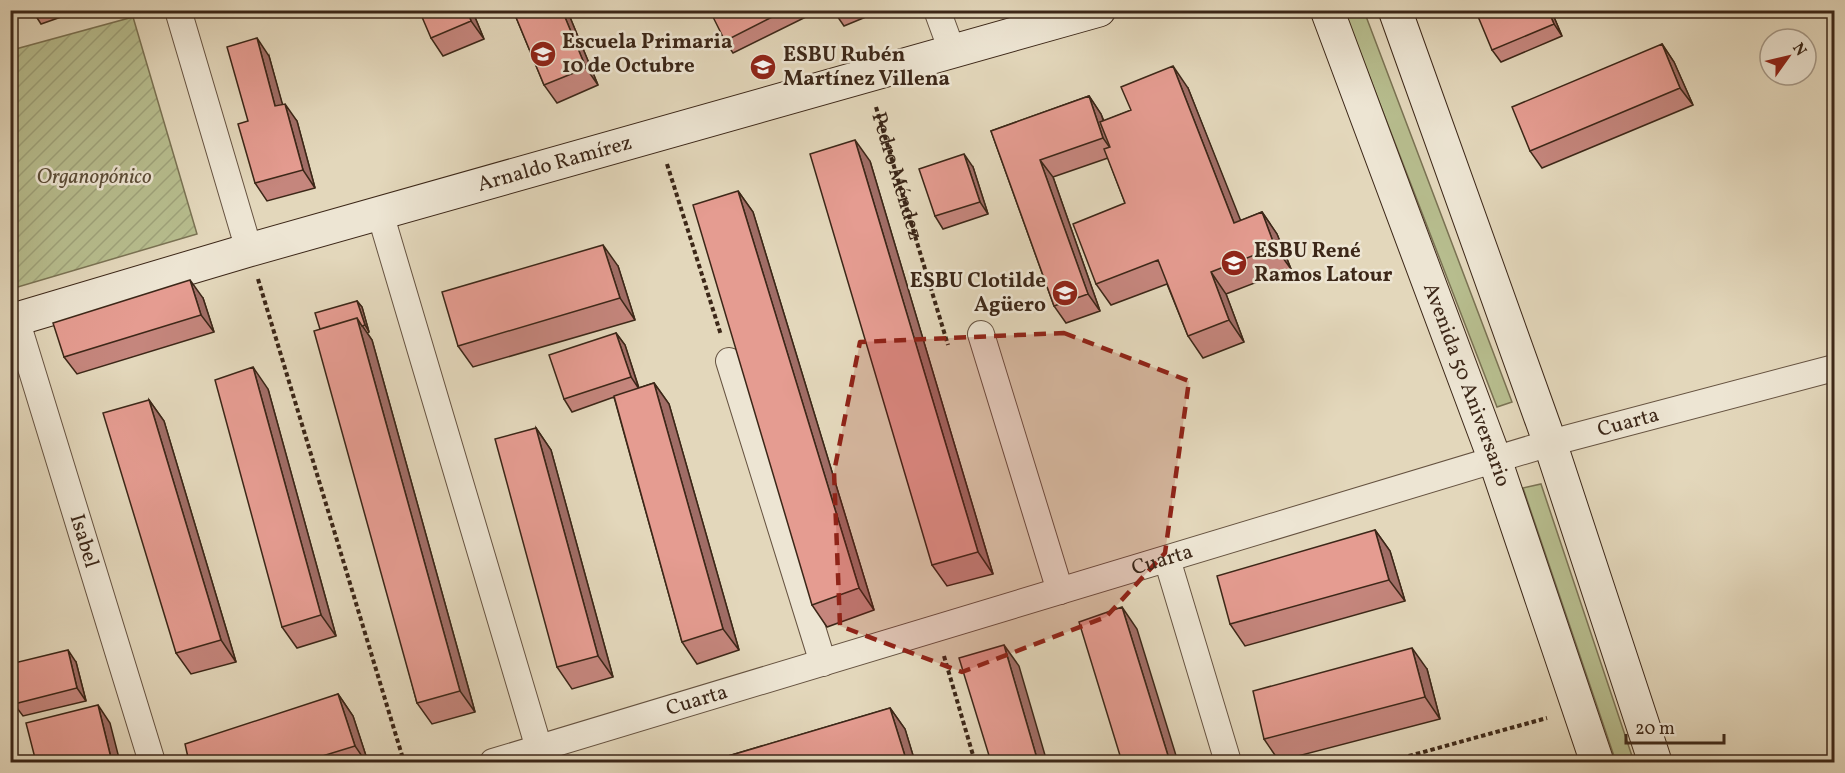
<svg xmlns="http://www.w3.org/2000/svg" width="1845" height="773" viewBox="0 0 1845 773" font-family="Vollkorn,serif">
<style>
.grass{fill:#b7bd8e;stroke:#7a7253;stroke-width:1.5}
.garden{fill:url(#garden-furrows);stroke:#7a7253;stroke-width:1.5}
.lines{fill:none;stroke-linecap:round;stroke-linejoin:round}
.street-casing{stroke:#665341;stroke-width:28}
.secondary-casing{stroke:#3c2718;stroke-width:35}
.path{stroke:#3c2718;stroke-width:4;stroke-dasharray:4.5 3;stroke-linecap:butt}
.street{stroke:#ede5d3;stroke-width:26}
.secondary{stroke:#ede5d3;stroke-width:33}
.wall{fill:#c5867d;stroke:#3c2718;stroke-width:1.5}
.shaded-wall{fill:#a06d66;stroke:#3c2718;stroke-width:1.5}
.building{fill:#e59c91;stroke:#3c2718;stroke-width:1.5}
.marked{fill:#8f2418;fill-opacity:0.2;stroke:#8f2418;stroke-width:4.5;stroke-dasharray:12 8;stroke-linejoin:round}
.labels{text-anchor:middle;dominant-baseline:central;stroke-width:5;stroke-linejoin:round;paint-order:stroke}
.poi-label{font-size:21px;font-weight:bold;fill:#3c2718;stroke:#ede5d3;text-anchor:start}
.street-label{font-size:21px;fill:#3c2718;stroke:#ede5d3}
.park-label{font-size:21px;font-style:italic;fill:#5b4c36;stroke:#ede5d3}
</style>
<defs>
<pattern id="garden-furrows" width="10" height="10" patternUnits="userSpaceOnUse" patternTransform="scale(1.5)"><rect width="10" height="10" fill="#b7bd8e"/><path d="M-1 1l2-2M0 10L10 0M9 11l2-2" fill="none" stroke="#9ea27a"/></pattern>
</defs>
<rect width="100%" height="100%" fill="#e3d7bb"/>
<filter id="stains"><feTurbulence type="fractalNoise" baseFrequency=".00333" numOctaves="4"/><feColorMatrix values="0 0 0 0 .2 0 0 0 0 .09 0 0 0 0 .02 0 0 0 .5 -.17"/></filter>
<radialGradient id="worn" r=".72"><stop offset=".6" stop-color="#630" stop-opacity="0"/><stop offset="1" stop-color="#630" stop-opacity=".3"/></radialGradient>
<path class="grass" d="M1344 11H1364L1512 402 1497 407Z
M1541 484 1634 762H1616L1523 488Z"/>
<path class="garden" d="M133 17 197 234 11 289V46L12 50Z"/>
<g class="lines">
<defs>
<g id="street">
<path d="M178 10 249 250"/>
<path d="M937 10 952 51"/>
<path d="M380 213 543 762"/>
<path id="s2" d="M16 319 152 762"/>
<path d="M981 334 1060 591"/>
<path d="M729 361 823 663"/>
<path d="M1167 559 1228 762"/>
<path id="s3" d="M493 762 1550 443 1834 368"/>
</g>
<g id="secondary">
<path id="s4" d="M1327 10 1495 460 1597 762"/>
<path d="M1395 10 1550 443 1655 762"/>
<path id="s5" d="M10 321 249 250 1099 10"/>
</g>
</defs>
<use href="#street" class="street-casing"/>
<use href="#secondary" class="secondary-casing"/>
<g class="path">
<path id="s1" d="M876 107 948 345"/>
<path d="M667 164 721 335"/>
<path d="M258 279 404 762"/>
<path d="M944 656 975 762"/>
<path d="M1387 762 1547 718"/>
</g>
<use href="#street" class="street"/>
<use href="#secondary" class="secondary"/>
</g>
<path class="wall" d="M32 10H81L41 24Z
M472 10 484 39 443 56 431 38Z
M513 10H567L598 85 557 103 544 85Z
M711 10H820L733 53 725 41Z
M833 10H872L873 14 844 26Z
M1551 10 1562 36 1501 62 1492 50Z
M1662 44 1674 62 1693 105 1542 168 1530 151Z
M269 56 282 104 297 121 315 188 267 201 255 183 248 121Z
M1188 88 1240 221 1262 212 1277 234 1291 269 1226 294 1244 342 1203 358 1188 336 1167 284 1111 305 1096 284 1125 203 1108 158 1053 177 1100 311 1066 323 1054 306 991 131 1089 96 1101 114 1104 121Z
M870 161 993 574 947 586 932 565Z
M973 167 988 214 943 229 935 216Z
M738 191 753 212 874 610 827 627 812 605Z
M618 266 635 320 473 367 458 346Z
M203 298 214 332 77 374 64 357Z
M357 301 362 307 369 332 367 333 372 340 475 712 432 724 417 703 320 329Z
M616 333 625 345 639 388 654 383 669 404 739 650 697 664 682 642 614 397 572 412 564 399Z
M268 389 336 636 297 648 282 627Z
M149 400 164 421 236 662 191 674 176 653Z
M536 428 551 450 613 677 572 689 557 667Z
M1375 530 1390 551 1405 601 1245 646 1230 624Z
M76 662 86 701 23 716 14 704Z
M1427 669 1440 719 1279 761 1264 739Z
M338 694 353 716 368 762H189Z
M890 708 905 729 915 762H708Z"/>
<path class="shaded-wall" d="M467 10H472L484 39 471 21Z
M562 10H567L598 85 586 68Z
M1548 10H1551L1562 36 1554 24Z
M257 38 269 56 288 124 275 106Z
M1662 44 1674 62 1693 105 1680 88Z
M1173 66 1188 88 1250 244 1234 223Z
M1089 96 1101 114 1115 155 1103 138Z
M285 104 297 121 315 188 303 170Z
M855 140 870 161 993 574 978 552Z
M964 154 973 167 988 214 980 202Z
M1040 160 1053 177 1100 311 1088 294Z
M738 191 753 212 874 610 859 588Z
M1262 212 1277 234 1291 269 1275 247Z
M603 245 618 266 635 320 620 298Z
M1211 272 1226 294 1244 342 1229 320Z
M190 280 203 298 214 332 201 315Z
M357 301 362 307 369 332 365 325Z
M357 318 372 340 475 712 460 691Z
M616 333 625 345 639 389 631 377Z
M253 367 268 389 336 636 321 615Z
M654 383 669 404 739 650 723 629Z
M149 400 164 421 236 662 221 640Z
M536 428 551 450 613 677 598 656Z
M1375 530 1390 551 1405 601 1389 580Z
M1122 607 1137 629 1178 762H1170Z
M1004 645 1019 666 1047 762H1038Z
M1412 648 1427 669 1440 719 1425 697Z
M68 650 76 662 86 701 77 688Z
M338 694 353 716 368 762H366L355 746Z
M98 705 110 723 120 762H112Z
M890 708 905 729 915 762H909L905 756Z"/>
<path class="building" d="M419 10H467L471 21 431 38Z
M513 10H562L586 68 544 85Z
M711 10H786L725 41 710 11Z
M1484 10H1548L1554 24 1492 50 1477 14Z
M257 38 275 106 285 104 303 170 255 183 238 124 248 121 227 47Z
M1662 44 1680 88 1530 151 1512 107Z
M1173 66 1234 223 1262 212 1275 247 1211 272 1229 320 1188 336 1158 260 1096 284 1073 224 1125 203 1104 149 1110 147 1100 122 1131 110 1121 87Z
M1089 96 1103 138 1040 160 1088 294 1054 306 991 131Z
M855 140 978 552 932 565 810 154Z
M964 154 980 202 935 216 919 169Z
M738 191 859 588 812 605 693 205Z
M603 245 620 298 458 346 442 292Z
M190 280 201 315 64 357 53 323Z
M357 301 365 325 362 326 357 318 320 329 315 313Z
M357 318 460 691 417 703 314 331Z
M616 333 631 377 564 399 549 355Z
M253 367 321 615 282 627 215 380Z
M654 383 723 629 682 642 614 396Z
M149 400 221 640 176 653 103 413Z
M536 428 598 656 557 667 495 439Z
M1375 530 1389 580 1230 624 1217 576Z
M1122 607 1170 762H1122L1079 622Z
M1004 645 1038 762H991L959 658Z
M1412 648 1425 697 1264 739 1253 691Z
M68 650 77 688 14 704 10 688V664Z
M338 694 355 746 303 762H189L185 744Z
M98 705 112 762H36L26 723Z
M890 708 905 756 884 762H708Z"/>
<path class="marked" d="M1064 333 1189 381 1165 553 1106 617 962 672 840 626 834 472 860 342Z"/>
<defs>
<symbol id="school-disc" viewBox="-11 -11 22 22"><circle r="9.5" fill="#8f2418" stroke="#ede5d3"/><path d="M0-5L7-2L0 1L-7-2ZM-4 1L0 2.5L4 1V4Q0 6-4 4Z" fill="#fff"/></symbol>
</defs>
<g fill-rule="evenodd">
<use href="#school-disc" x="528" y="39" width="30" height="30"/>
<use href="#school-disc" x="748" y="52" width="30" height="30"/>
<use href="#school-disc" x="1219" y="248" width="30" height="30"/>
<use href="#school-disc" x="1050" y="278" width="30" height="30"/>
</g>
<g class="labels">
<g class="poi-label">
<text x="562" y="42">Escuela Primaria<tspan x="562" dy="24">10 de Octubre</tspan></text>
<text x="783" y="55">ESBU Rubén<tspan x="783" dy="24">Martínez Villena</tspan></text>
<text x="1254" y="251">ESBU René<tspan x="1254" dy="24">Ramos Latour</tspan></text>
<text x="1046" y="281" text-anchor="end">ESBU Clotilde<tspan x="1046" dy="24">Agüero</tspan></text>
</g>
<g class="street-label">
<text stroke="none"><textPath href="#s5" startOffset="567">Arnaldo Ramírez</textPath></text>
<text stroke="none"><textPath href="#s1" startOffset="72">Pedro Méndez</textPath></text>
<text stroke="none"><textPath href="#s4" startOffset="400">Avenida 50 Aniversario</textPath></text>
<text stroke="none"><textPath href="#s3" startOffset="1185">Cuarta</textPath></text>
<text stroke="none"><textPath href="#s2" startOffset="232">Isabel</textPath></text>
<text stroke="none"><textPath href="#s3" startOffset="699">Cuarta</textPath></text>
<text stroke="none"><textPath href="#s3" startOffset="213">Cuarta</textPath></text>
</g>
<g class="park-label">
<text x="94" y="177">Organopónico</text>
</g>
</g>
<rect width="1845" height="773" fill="none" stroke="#e3d7bb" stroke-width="36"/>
<rect x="12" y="12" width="1821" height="749" fill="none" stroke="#3c2718" stroke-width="3"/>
<rect x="18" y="18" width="1809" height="737" fill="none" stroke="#3c2718" stroke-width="1.5"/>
<g transform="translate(1788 57) rotate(56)"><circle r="28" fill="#ede5d3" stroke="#a69988" stroke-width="1.5"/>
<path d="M0-4.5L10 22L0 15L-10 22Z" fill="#8f2418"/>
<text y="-9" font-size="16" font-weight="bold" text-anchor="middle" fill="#3c2718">N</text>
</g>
<path d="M1626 734v9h98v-9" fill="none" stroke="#3c2718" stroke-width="3"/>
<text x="1635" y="734" font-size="18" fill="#3c2718" stroke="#ede5d3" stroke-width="4.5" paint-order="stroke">20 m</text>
<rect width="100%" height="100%" filter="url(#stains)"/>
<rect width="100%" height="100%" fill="url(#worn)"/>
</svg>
